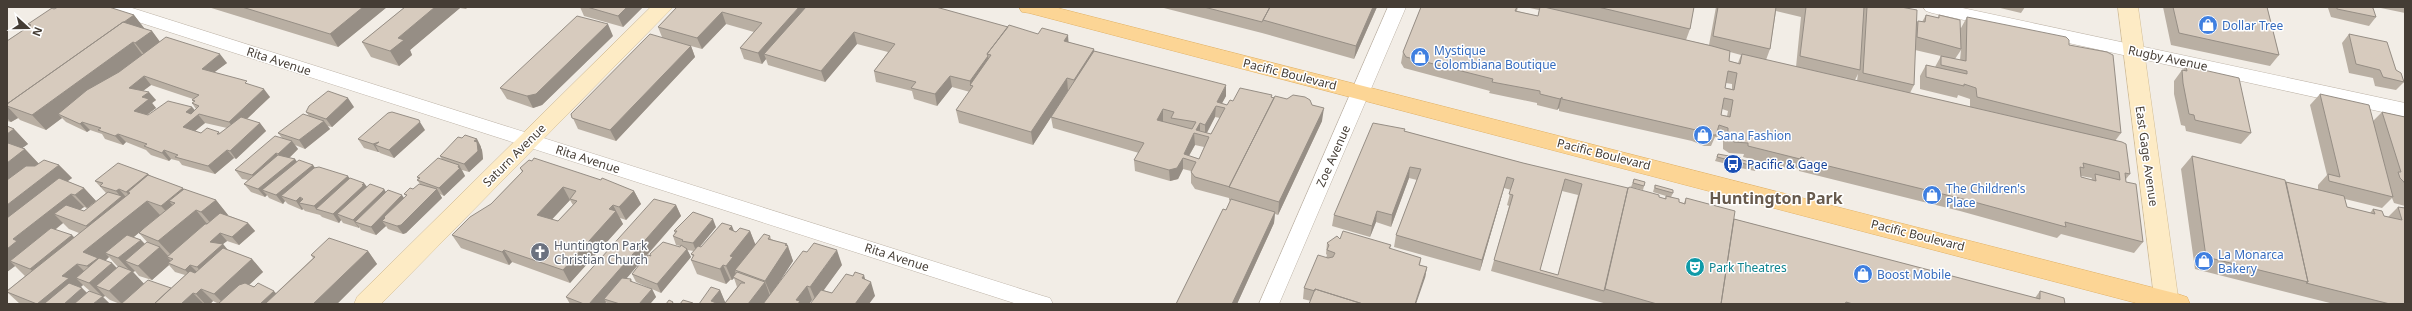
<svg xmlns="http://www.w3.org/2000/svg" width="2412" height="311" viewBox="0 0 2412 311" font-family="'Noto Sans',sans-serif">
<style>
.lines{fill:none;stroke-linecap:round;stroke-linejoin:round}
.street-casing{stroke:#beb4a8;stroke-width:1}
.secondary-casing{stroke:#d2bd96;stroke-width:1}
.primary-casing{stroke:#e1b165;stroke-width:1}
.street{fill:#fff;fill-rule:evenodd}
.secondary{fill:#fdebc5;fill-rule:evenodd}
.primary{fill:#fcd595;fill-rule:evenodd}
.wall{fill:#b9afa3;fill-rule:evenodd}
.shaded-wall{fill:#968e85}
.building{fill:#d7cbbe;stroke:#968e85;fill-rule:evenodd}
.labels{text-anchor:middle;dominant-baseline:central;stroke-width:3;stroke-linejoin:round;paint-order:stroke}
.shop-label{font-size:12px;fill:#366cbe;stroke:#fff;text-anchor:start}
.street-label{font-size:12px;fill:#453d35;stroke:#fff}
.transit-label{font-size:12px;fill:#164399;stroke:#fff;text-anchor:start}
.worship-label{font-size:12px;fill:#5b616d;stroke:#fff;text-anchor:start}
.culture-label{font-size:12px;fill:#0d838f;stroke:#fff;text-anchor:start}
.district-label{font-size:16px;font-weight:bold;fill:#675a4d;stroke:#fff}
</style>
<rect width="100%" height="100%" fill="#f2ede6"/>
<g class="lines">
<defs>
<path id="street" d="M101 7H129L1043 296 1050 298 1053 304H1017L104 11Z
M1388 7H1406L1279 304H1259Z
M1923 7H1958L2405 103V117L1932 13 1926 11Z"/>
<path id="secondary" d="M651 7H673L381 304H354L357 297Z
M2118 7H2138L2179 304H2155Z"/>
<path id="primary" d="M1019 7H1054L2178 294 2187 297 2190 304H2140L1029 13 1022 12Z"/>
</defs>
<use href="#street" class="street-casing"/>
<use href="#secondary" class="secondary-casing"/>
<use href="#primary" class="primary-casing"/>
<use href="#street" class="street"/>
<use href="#secondary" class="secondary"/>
<use href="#primary" class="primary"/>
</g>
<path class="wall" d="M208 7H387L338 47Z
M405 7H468L466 9 460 8 410 50 412 55 399 66 371 57 362 42Z
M580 7H643L623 27 584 16Z
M677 7 1008 27 1038 34 1068 35V42L1094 49V51L1226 96 1222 103 1227 105 1233 101 1272 97 1312 105 1322 121 1278 215 1275 214 1274 223 1237 304H1176L1223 209 1226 210 1230 201 1229 200V198L1195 189 1191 183V171L1183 169 1178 179 1170 181 1135 171 1134 160 1139 153 1053 128 1051 117 1068 91 1033 145 959 123 956 110 970 92 952 87 937 106 914 99 912 91 876 82 874 71 888 52 857 44 825 82 768 65 766 59 762 64 744 59 740 48 754 32 726 24 702 49 691 46 695 57 616 141 578 129 571 114 662 37 658 27ZM1215 117 1220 118 1211 134 1207 133ZM1195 145 1204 147 1199 159 1189 156Z
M1160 7H1377L1354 59 1262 33Z
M1421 7H1518L1517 11 1538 16 1539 10 1525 7H1694L1690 29 1686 40 1709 45 1716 7H1901L1916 24 1918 21 1922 22 1926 15 1938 18 1939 15 1961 28 1967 17 2069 45 2121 133 2115 141 2130 174 2126 179V182L2143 242 2134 253 2061 234 2057 238 1960 211 1799 171V169L1796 168 1795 170 1743 157 1744 154 1729 153 1723 149V139L1715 137 1711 146H1704L1692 141 1559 111V108L1557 110 1537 105V103L1489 93 1490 91 1404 68 1401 63 1403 52ZM1776 11 1801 17 1796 67 1766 60 1770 49ZM1915 50 1941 56 1935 67 1926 65 1920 76V89L1957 98 1958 95 1970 99V107L1910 93 1914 85ZM1961 50 1960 60 1955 59ZM1730 52 1741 55 1738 63 1729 61ZM1858 74 1857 81 1855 80ZM1726 83 1732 84V89L1725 88ZM1722 109 1728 111 1727 116 1721 115ZM2081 176 2092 178 2091 180 2081 177Z
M1996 7H2025L2021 13Z
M2163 7H2267L2279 55 2270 66 2171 45Z
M2329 7H2371L2376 17 2369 26 2331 17 2328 8Z
M2376 7H2405V13Z
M54 9 134 15 144 28H143L152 31 160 42 227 63 214 72 250 85 270 97 247 119 260 123 266 131 236 159 234 158 215 174 182 165 179 161 171 159 169 161 151 155 146 150 126 142 123 145 105 139 102 134 90 130 87 132 66 122 62 118 46 130 20 120 18 118 11 122 7 121V41L29 26 28 24ZM151 85 193 99 192 100 194 102 192 103 196 109 195 110 192 107 148 115H147L156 108 152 103 156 100 143 91ZM205 123 227 128 220 133 219 132 201 133 195 131Z
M2349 34 2396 70 2404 82 2396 90 2375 86 2373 78 2349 73 2342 43Z
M613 36 542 105 533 108 507 99 500 88Z
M2186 66 2251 133 2241 144 2186 131 2185 126 2181 125 2174 94V81L2182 70H2183Z
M2320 94 2373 121 2382 112 2405 117V206L2394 203 2392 198 2382 208 2345 199 2347 207 2370 213 2373 209 2384 216 2388 217 2398 207 2405 208V304H2334L2195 269 2181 169 2192 156 2286 182 2318 190V185L2327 175 2310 105Z
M354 107 332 127 327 126 330 129 305 149 295 145 298 149 289 158 295 159 297 162 313 165 315 168 364 183 367 187 384 189 386 193 404 198 406 196 404 194 413 189 420 184 417 180 418 179 417 177 442 160 440 156 462 138 477 139 481 147V148L482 150 483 159 469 172 462 170 465 176 444 196 440 194 442 198 406 233 403 234 388 229 386 226 376 235 361 230 359 227V228L343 223 341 220 339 223 322 217 320 215 305 211 303 209 302 210 288 204 285 201 283 204 269 198 267 195 265 197 251 192 244 184 248 180 242 179 235 170 282 138 278 133 309 116 306 112Z
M7 126 14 129 28 144 22 148 25 149 39 164 59 165 72 178 67 181 84 188 96 201 87 208 84 207 79 210 84 211 106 193 95 181 148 174 151 176 183 189 216 200 228 215H227L248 223 255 231 239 245 227 241 223 244 228 250 252 259 263 272 249 285 276 293 313 258 311 255 368 251 377 264 337 304H219L213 301 210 304H120L110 300 105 296 103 297 110 304H20L7 292V291L25 276 15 266 7 272ZM63 223 69 229 79 233 74 238 72 235 55 230ZM142 230 139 233 148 243 145 244 141 240 134 237ZM109 257 118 267 117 268 112 263 105 261ZM169 265 175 272 185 275 171 288 144 284 133 272 135 271 139 276 152 280ZM83 285 90 291 87 293 82 288 80 287Z
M425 130 394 158 380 153 379 152H378L364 148 358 139Z
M1404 131 1523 163 1665 199 1666 196 1653 192 1655 185 1673 193 1671 197 1679 202 1684 203 1686 198 1734 219 2035 298 2040 291 2065 304H1607L1491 271 1509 206 1507 205 1511 190 1504 188 1480 271 1394 247 1396 235 1417 180 1409 178 1391 227 1376 222 1370 237 1332 226 1334 215ZM1562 191 1578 195 1558 275 1540 270Z
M1718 154 1729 160 1727 164 1715 161Z
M1739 159 1757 167 1755 171 1736 167 1737 164Z
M520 168 634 191 641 204 626 220 620 218 623 224 570 283 512 262 509 265 461 248 452 235 491 204 522 172ZM570 200 573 205 558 221 552 219Z
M1634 179 1644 186 1643 190 1631 187Z
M676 205 681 216 643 260H644L651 256 680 247V246L676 245 673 236 675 233 674 231 716 227 700 247H701L734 231 736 232 750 231 755 244 770 236 771 239 788 246 793 261 778 284 842 265 823 290 832 293 866 280 875 296 812 300 809 304H699L720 290 725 303 737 287 734 278 732 280H730L726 284 697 274 691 260 693 257 691 254 694 251 687 250 691 257 661 293 636 282 632 274 638 267 637 266 626 279H631L633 283 652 289 656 297 650 304H607L606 302 605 304H570L566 297Z
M1340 239 1391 245 1390 249 1421 258 1420 265 1427 267 1425 278 1311 301 1303 299 1304 288 1326 258 1327 255 1326 254 1327 243Z"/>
<path class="shaded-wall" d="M363 7H387L338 47 330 34Z
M435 7H460V8L410 50 412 55 399 66 390 51 398 38Z
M627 7H643L623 27 618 16Z
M799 7H812L764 54 766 59 762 64 758 53Z
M1373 7H1377L1354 59 1356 46Z
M722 12 726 24 702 49 697 38Z
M134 15 144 28 26 112 7 106Z
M608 24 613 36 542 105 533 108 527 96Z
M152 31 163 46 147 58 135 43Z
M854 32 857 44 825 82 821 71Z
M1068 35 1069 48 1064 41Z
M133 42 144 57 58 114 62 118 46 130 32 115Z
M691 46 695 57 616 141 610 130Z
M1094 49 1095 62 1075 93 1074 80Z
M220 54 227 63 208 77 202 69Z
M988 56 990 68 973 86H970V81Z
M144 76 151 85 136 96 129 88Z
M950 76 952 87 937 106 935 94Z
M1067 78 1068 91 1033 145 1031 132Z
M1226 85V96L1220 107 1217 102Z
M264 89 270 97 235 130 229 122Z
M149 92 156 100 152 103 156 108 141 119 134 111 142 97Z
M1562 97 1559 108 1557 110 1560 99Z
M348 98 354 107 332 127 326 119Z
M7 106 18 118 11 122 7 118Z
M1216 106 1215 117 1205 136V125Z
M192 107 205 123 190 135 183 127 186 112Z
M1324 108 1322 121 1278 215 1279 202Z
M1163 109V121L1158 131 1157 120Z
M324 121 330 129 305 149 299 140Z
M82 122 90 130 87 132 80 124Z
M420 122 425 130 394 158 389 150Z
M260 123 266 131 236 159 230 151Z
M1200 123V134L1196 130Z
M14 129 28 144 7 159V134Z
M1194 133 1195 145 1187 159 1184 154Z
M118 134 126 142 123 145 115 136Z
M477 139 481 147V148L482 150 483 159 469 172 464 164 474 141Z
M292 141 298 149 284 163 278 154Z
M379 142 375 145 379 152H378L373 144Z
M25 149 39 164 7 186V163Z
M164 150 171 159 169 161 162 153Z
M227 150 234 158 215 174 208 166Z
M276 153 282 162 258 183 252 175Z
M1183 158V169L1178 179 1170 181 1169 170Z
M295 159 301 168 262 190 267 195 265 197 258 189Z
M59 165 72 178 7 228V205Z
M313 165 319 174 281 196 285 201 283 204 276 195Z
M459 165 464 174 465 176 444 196 439 188Z
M1410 167 1409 178 1391 227 1392 215Z
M148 174 161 188 130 193 128 192 140 206 126 192Z
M348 176 354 184 316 209 314 206Z
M1507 177 1504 188 1480 271 1482 260Z
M364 183 370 191 337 214 341 220 339 223 333 214Z
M563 187 570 200 544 228 537 215Z
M84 188 96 201 87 208 75 195Z
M183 188 195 203H175L169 201 181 215 174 220 161 206Z
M119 189 132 204 147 201 160 215 111 256 105 253 109 257 103 263H112L125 277 131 272 118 258 141 240 153 253 160 247 169 257H167L172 262 168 263 169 265 152 280 138 266 125 261 135 271 133 272 146 286 122 304 109 291 96 286 105 296 103 297 110 304H47L45 303 46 304H37L62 276 77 264 91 278H76L83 285 79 289 82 288 96 302 102 296 89 283 97 276 87 266 83 252 46 284 30 269 72 235 86 250 99 239 86 226 121 197 116 191Z
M384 189 389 197 355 222 359 227V228L353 220Z
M437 189 442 198 406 233 403 234 397 226Z
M634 191 641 204 626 220 619 207Z
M71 194 84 207 68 219 54 214 63 223 28 251 10 261 15 266 7 272V249L13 239Z
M402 195 408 204 385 218 384 217 388 223 382 221 386 226 376 235 371 227Z
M300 197 305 204 299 203 303 209 302 210 296 201Z
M216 200 228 215 214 227 201 212Z
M613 205 623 224 570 283 563 270Z
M676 205 681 216 638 265H636L637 266 608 300 604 299 606 302 605 304H589Z
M196 210 208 225 171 255 158 241Z
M1377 211 1376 222 1370 237 1372 226Z
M1275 212 1274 223 1237 304H1232Z
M713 219 716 227 696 251 693 243Z
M248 223 255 231 239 245 232 237Z
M732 226 738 241 729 229Z
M750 231 756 246 735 270 736 275 733 277 734 278 732 280 726 266 730 256Z
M220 233 227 241 223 244 230 253 204 276 197 267 210 242Z
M787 244 793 261 771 295 765 281Z
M687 249 691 257 661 293 657 284Z
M504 250 512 262 509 265 502 252Z
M837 250 842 265 816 301 810 287Z
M368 251 377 264 337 304H313Z
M252 259 263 272 228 304H224L214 294Z
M190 265 198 273 193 278 185 270Z
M723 265 730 280 726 284 720 269Z
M1427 267 1425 278 1416 304H1415Z
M864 275 867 286 871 282 875 296 869 304H855L862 278Z
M765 282 770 296 765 304H748Z
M807 286 812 300 809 304H797L796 300Z
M201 289 213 301 210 304H205L196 294Z
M652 289 656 297 650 304H639Z
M720 290 726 304H713L711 301Z
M274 291 284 303V304H260Z
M193 293 204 304H181Z"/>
<path class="building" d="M58 7H109L134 15 124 22H123L7 104V41L31 25 28 24 52 8 54 9Z
M242 7H363L330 34Z
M405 7H435L398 38 404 40 390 51 362 42Z
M587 7H627L618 16Z
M677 7H799L758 53 740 48 762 23 722 12 697 38 658 27Z
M806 7H936L1008 27 987 54 988 56 970 81 950 76 935 94 911 88 916 82 874 71 895 44 854 32 821 71 764 54Z
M1204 7H1270L1263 20 1262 22Z
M1270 7H1373L1356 46 1263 20Z
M1421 7H1517L1515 11 1538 16 1540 7H1544L1712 46 1730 51 1729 61 1740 64 1742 54 2122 142 2126 144 2130 174 2125 173 2126 182 2136 184 2143 242 2065 222 2066 227 1967 200 1804 160V158L1801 157 1800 159 1748 146V143L1734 142 1728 138V128L1719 125 1716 135H1709L1696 130 1562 99V97L1560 99 1540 94V91L1492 82 1493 79 1406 57 1403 52ZM1728 71 1737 73 1734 90 1725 88ZM1724 98 1733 100 1730 117 1721 115ZM2083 163 2119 172 2120 180 2095 174 2096 181 2081 177 2080 167 2084 168Z
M1598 7H1694L1690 29Z
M1718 7H1776L1770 49 1713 36Z
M1806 7H1864L1860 70 1800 56Z
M1867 7H1901L1917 10 1914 85 1863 73Z
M2173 7H2267L2279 55 2179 33Z
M2337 7H2371L2373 8 2376 17 2337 9Z
M1926 15 1939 18V15L1960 20 1961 49 1917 37 1918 21 1925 22Z
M577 16 608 24 536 94 527 96 500 88Z
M1967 17 2066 37 2069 40V45L2107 52 2113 55 2121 133 1977 97 1976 88 1964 84V86L1926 77V65L1967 74V71L1941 65V56L1966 61Z
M123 22 152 31 135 43 133 42 32 115 7 106V104Z
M1009 25 1038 34 1042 28 1068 35 1064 41 1094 49 1074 80 1067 78 1031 132 956 110 973 86 970 85 991 55 987 54Z
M650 34 691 46 610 130 572 118 571 114Z
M2349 34 2387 42 2396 70 2401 73 2404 82 2383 77 2380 70 2356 64Z
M166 37 220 54 202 69 247 81 245 83 264 89 229 122 199 114 183 127 201 133 207 128 219 132 217 134H219L241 117 260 123 230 151 227 150 208 166 175 157 178 155 164 150 162 153 144 146 147 144 118 134 115 136 98 130 101 128 82 122 80 124 58 114 87 90 119 72ZM144 76 199 95 192 100 195 101 192 103 199 106 191 114 186 112 192 107 168 101 148 115 134 111 149 99 142 97 149 92 129 88Z
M1094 51 1226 85 1217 102 1227 105 1230 100 1233 101 1240 88 1272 95 1271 97 1274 98 1229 187H1230L1195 177 1191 172 1196 162 1183 158 1177 168 1169 170 1134 160 1144 143 1051 117ZM1216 106 1225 108 1211 134 1196 130 1200 123 1205 125ZM1163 109 1174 112 1171 118 1196 122 1192 129 1157 120ZM1194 133 1209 137 1199 159 1184 154Z
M2186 66 2239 78 2251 133 2195 120 2194 115 2189 114 2183 83 2182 70 2187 71Z
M328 91 348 98 326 119 306 112 309 106Z
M2320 94 2369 105 2393 197 2329 181 2328 174 2340 177Z
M1293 95 1305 97 1310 100 1312 105 1324 108 1279 202 1229 187 1275 96 1287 99Z
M392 112 419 120 420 122 389 150 375 145 379 142 373 144 358 139 388 113Z
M2382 112 2405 117V185L2404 182 2400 178 2398 172H2401Z
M303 114 324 121 299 140 278 133Z
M1373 123 1405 129 1404 131 1523 163 1628 188 1604 291 1494 260 1513 195 1509 194 1514 179 1507 177 1482 260 1396 235 1421 169 1410 167 1392 215 1377 211 1372 226 1334 215ZM1565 179 1582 184 1558 275 1540 270Z
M7 126 14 129 7 134Z
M465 135 477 139 474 141 477 142 478 151 464 164 440 156 458 137 462 138Z
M275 136 292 141 278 154 276 153 252 175 235 170Z
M8 143 25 149 7 163V144Z
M1718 154 1729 156V160L1717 157Z
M278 155 295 159 258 189 244 184Z
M2192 156 2285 180 2308 282 2206 257Z
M438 158 459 165 458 167 460 168 439 188 417 180 420 178 417 177Z
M534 158 601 180 602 178 634 191 619 207 613 205 609 209 616 211 563 270 504 250 502 252 452 235 470 217 491 204 523 171 520 168 529 160 532 161ZM563 187 576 191 570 199 577 201 558 221 537 215Z
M1739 159 1757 164V167L1738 162Z
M44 160 59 165 7 205V180L26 166H35Z
M299 160 313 165 276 195 262 190Z
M118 163 148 174 126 192 119 189 116 191 100 186 103 183 95 181Z
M319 167 348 176 314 206 299 203 303 199 300 197 296 201 281 196 314 168Z
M148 175 183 188 161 206 147 201 83 252 98 258 87 266 77 264 62 276 69 278 37 304 7 292V291L130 193 128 192Z
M59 178 84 188 75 195 71 194 13 239 17 241 7 249V218Z
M350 178 364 183 362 185H364L333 214 316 209Z
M1634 179 1645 182 1644 186 1633 183Z
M2286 182 2344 196 2347 207 2375 214 2373 209 2382 211 2384 216 2402 220 2398 207 2405 208V304H2390L2306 283 2308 282Z
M370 184 384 189 383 191 353 220 337 214Z
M419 184 437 189 401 225 397 226 382 221 385 218 384 217 407 195 404 194 410 188 413 189Z
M1655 185 1673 190V193L1655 188Z
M1630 187 1659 195V197L1666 199V196L1679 199V202L1685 204 1686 198 1735 211 1721 304H1657L1605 289 1628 188Z
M184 189 216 200 201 212 196 210 158 241 139 233 143 229 175 203 169 201Z
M388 190 402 195 371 227 355 222Z
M108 192 122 196 86 226 54 214 66 205 84 211Z
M654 199 676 205 589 304H584L566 297Z
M1231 199 1275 212 1232 304H1176L1223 209 1226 210Z
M693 212 713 219 693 243 682 241 683 240 673 236 677 231H674Z
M220 213 248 223 232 237 220 233 210 242 223 244 197 267 190 265 185 270 168 263 173 259 167 257 205 224H207Z
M1734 219 2040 299V291L2064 298 2065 304H1853L1846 302 1845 304H1721Z
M722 223 732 226 729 229 736 232 740 228 750 231 730 256 733 257 726 266 723 265 720 269 691 260 694 255 691 254 698 246 701 247Z
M51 228 72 235 30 269 10 261Z
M1343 231 1391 245 1389 248 1421 258 1419 265 1427 267 1415 304H1363L1315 289V291L1304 288 1318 255 1328 258 1333 257 1335 253 1327 250 1329 245 1327 243 1337 236 1340 239Z
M764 234 770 236 768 239 787 244 785 245 788 246 765 281 735 270Z
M127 235 141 240 118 258 105 253Z
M329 238 368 251 313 304H265L315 257 311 255Z
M147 242 160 247 138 266 125 261Z
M663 242 680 247 681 245 687 249 657 284 632 274 639 265H636L641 259 644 260 648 255 651 256 650 254Z
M814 243 837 250 810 287 807 286 796 300 800 301 798 304H763L803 251 807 252Z
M223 248 252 259 214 294 201 289 196 294 193 293 181 304H154L190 271 195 273Z
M99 258 112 263 89 283 76 278Z
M119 266 132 271 109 291 96 286Z
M737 272 765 282 748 304H729L725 303 741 283H745L733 277Z
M855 272 864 275 862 278 871 282 855 304H810L821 290 832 293 846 274 853 276Z
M622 278 631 279 630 281 652 289 639 304H620L604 299Z
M148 280 171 288 154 304H121Z
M69 283 82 288 64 304H47L45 303Z
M245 283 254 287 258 283 274 291 260 304H218L239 285Z
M711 287 720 290 711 301 719 304H699Z
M1315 289 1363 304H1309Z
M89 291 103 296 93 304H74Z
M669 300 673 302 672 304H666Z
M683 300 693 303 692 304H680Z"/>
<defs>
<symbol id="shop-disc" viewBox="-11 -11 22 22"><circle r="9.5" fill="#3f7fe0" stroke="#fff"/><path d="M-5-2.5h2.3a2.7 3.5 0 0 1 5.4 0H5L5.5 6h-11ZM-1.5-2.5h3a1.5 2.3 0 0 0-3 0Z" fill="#fff"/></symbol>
<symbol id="bus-disc" viewBox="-11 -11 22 22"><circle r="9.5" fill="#1a4fb4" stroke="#fff"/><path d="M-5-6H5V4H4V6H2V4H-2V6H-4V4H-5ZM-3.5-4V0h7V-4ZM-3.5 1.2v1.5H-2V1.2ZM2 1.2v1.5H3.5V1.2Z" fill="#fff"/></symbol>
<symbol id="church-disc" viewBox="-11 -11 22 22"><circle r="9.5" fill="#6b7280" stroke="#fff"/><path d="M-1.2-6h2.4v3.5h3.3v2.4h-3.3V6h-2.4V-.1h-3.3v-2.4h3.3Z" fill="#fff"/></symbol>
<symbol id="theatre-disc" viewBox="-11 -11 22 22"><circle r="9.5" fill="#0f9aa8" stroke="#fff"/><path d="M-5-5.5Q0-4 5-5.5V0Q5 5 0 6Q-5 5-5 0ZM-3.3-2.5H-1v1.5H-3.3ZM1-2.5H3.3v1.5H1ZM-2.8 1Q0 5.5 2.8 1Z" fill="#fff"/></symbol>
</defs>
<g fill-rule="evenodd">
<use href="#shop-disc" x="2197" y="14" width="22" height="22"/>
<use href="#shop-disc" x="1409" y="46" width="22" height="22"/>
<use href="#shop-disc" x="1692" y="124" width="22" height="22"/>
<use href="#bus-disc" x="1722" y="153" width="22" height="22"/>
<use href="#shop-disc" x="1921" y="184" width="22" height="22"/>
<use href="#church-disc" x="529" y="241" width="22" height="22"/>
<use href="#shop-disc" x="2193" y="250" width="22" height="22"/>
<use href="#theatre-disc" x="1684" y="256" width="22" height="22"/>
<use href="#shop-disc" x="1852" y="263" width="22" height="22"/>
</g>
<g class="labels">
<g class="shop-label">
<text x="2222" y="25">Dollar Tree</text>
<text x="1434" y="50">Mystique<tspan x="1434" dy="14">Colombiana Boutique</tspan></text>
<text x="1717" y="135">Sana Fashion</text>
<text x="1946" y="188">The Children's<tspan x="1946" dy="14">Place</tspan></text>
<text x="2218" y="254">La Monarca<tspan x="2218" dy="14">Bakery</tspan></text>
<text x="1877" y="274">Boost Mobile</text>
</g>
<g class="street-label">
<text transform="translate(2168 58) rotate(12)">Rugby Avenue</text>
<text transform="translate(279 61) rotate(18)">Rita Avenue</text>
<text transform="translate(1290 74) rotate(14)">Pacific Boulevard</text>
<text transform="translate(1604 154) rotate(14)">Pacific Boulevard</text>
<text transform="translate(514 155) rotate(-45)">Saturn Avenue</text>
<text transform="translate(1333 156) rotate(-66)">Zoe Avenue</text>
<text transform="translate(2147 156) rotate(82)">East Gage Avenue</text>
<text transform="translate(588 159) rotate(18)">Rita Avenue</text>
<text transform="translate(1918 235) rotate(14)">Pacific Boulevard</text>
<text transform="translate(897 257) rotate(18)">Rita Avenue</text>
</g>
<g class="transit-label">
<text x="1747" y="164">Pacific &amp; Gage</text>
</g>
<g class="worship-label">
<text x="554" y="245">Huntington Park<tspan x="554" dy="14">Christian Church</tspan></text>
</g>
<g class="culture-label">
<text x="1709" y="267">Park Theatres</text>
</g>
<g class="district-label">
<text x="1776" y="198">Huntington Park</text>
</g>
</g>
<rect width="2412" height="311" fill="none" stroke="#453d35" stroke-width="16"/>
<g transform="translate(28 28) rotate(111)" stroke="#ffffff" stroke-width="3" paint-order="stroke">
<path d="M0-3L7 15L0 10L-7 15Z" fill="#453d35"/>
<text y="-6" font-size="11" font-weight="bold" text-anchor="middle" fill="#453d35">N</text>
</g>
</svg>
